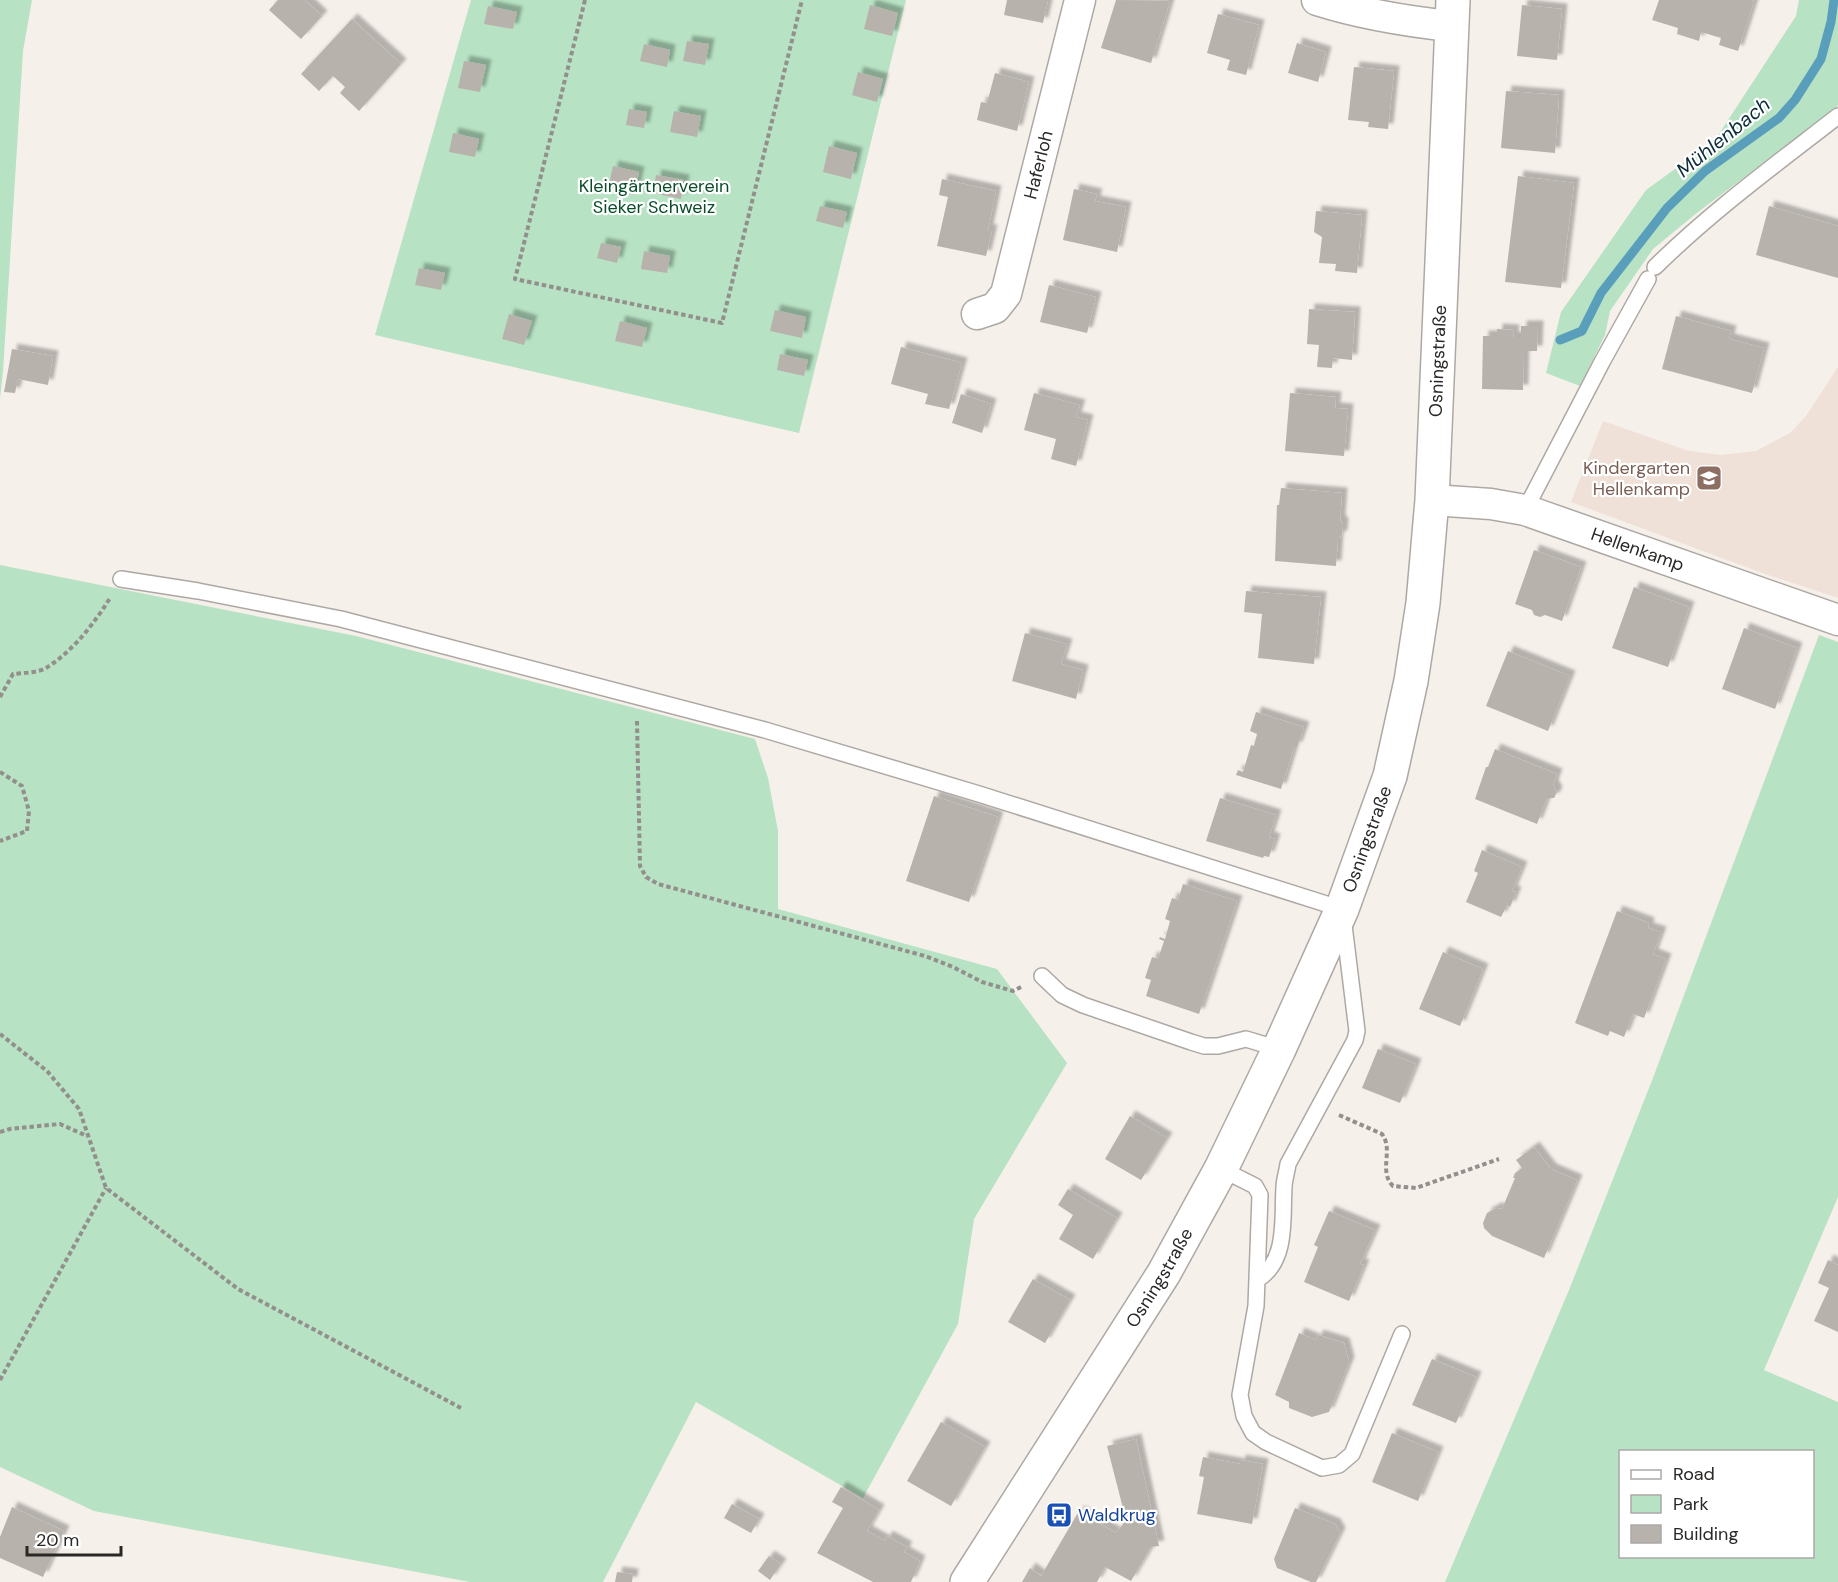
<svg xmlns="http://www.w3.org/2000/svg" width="1838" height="1582" viewBox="0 0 1838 1582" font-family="'DM Sans',sans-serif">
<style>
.built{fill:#efe1d8}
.green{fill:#b7e2c3;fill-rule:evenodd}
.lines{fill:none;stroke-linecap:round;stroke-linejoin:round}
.stream{stroke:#599fbb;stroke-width:9}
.building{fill:#b8b2ad;filter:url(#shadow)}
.lane-casing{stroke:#aea8a4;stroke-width:18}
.street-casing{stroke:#aea8a4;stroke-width:33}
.secondary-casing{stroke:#aea8a4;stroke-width:36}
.path{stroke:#938f8c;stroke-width:4;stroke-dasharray:4.5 3;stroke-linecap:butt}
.lane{stroke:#fff;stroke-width:15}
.street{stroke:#fff;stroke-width:30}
.secondary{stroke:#fff;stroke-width:33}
.labels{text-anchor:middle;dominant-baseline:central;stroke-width:4.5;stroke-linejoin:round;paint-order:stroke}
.street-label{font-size:18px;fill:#2a2826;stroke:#fff}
.park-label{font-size:18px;fill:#084c28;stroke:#fff}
.education-label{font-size:18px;fill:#785e54;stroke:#fff;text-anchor:end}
.transit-label{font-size:18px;fill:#164399;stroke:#fff;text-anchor:start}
.water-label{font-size:20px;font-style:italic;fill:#0b2e3a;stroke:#fff}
</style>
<defs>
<filter id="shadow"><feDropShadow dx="5.5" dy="-5.5" stdDeviation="1.5" flood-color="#0004"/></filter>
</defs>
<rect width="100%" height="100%" fill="#f6f0eb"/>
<path class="built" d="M1838 367V598L1765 574 1571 502 1603 421 1689 451 1721 455 1756 451 1790 433 1806 416Z"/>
<path class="green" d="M0 0H32L23 51 3 371 0 399Z
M471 0H906L799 433 375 335Z
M1799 0H1838V105L1834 110 1698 212 1653 249 1610 311 1605 335 1580 386 1546 373 1561 312 1646 190 1715 140 1796 16Z
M0 565 356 636 755 739 768 778 778 831V909L997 969 1067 1063 974 1219 958 1324 863 1498 696 1402 603 1582H470L94 1511 0 1467Z
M1819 635 1838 642V1197L1764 1370 1838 1402V1582H1445L1569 1290 1653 1078ZM1620 1452H1812V1556H1620Z"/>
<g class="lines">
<path class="stream" d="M1560 340 1582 331 1601 293 1667 208 1705 171 1779 118 1795 100 1821 59 1831 22 1834 0"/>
</g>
<path class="building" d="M278 0H305L322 16 301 39 269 10Z
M1007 0H1048L1043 23 1004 15Z
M1116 0 1170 1 1151 63 1101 48Z
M1659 0H1751L1754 1 1738 51 1719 45 1721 38 1701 32 1699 41 1677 34 1678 28 1652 20Z
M870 5 898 13 892 36 864 29Z
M1522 5 1562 9 1557 60 1517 56Z
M488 6 517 12 513 29 484 24Z
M1218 14 1259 25 1246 75 1227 70 1230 60 1207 53Z
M352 19 401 64 359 111 340 93 345 87 333 76 319 91 301 74Z
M687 41 709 44 705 65 683 61Z
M1297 43 1326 52 1318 82 1288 73Z
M644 44 670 50 667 67 640 61Z
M464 61 486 65 480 92 458 88Z
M1354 67 1394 71 1388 129 1368 127 1369 122 1348 120Z
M858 72 883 79 877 102 852 95Z
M995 73 1029 82 1017 131 977 120 981 102 987 103Z
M1506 91 1559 95 1555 153 1501 148Z
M629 109 647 112 644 128 626 125Z
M674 111 701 116 697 137 670 132Z
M453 133 479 139 475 157 449 152Z
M829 146 857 153 851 179 823 172Z
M613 166 639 172 634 195 608 189Z
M656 175 684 180 681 199 653 193Z
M1518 176 1574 183 1561 288 1505 282Z
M942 179 996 191 988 230H992L986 256 937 246 948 197 939 195Z
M1074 189 1097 194 1095 201 1126 207 1117 252 1063 240Z
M820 206 847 212 843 228 816 221Z
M1769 206 1838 226V278L1756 255Z
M1316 211 1362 215 1357 273 1335 271 1336 264 1319 263 1322 237 1314 232Z
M601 243 621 247 617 263 597 258Z
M644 251 670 256 667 273 641 269Z
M419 268 445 273 441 290 415 285Z
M1049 285 1096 297 1087 333 1040 322Z
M1309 309 1355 312 1352 360 1333 358 1332 368 1317 367 1319 345 1307 344Z
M775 310 806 317 802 338 770 331Z
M509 314 532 321 524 345 502 339Z
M1676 316 1731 331 1729 339 1764 348 1752 393 1662 369Z
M620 321 647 328 642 347 615 341Z
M1521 326H1538L1537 351H1524L1523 390 1482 389 1483 336H1497V329L1514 330 1513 337H1521Z
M901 347 962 363 949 409 925 404 928 394 891 384Z
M12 349 53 356 48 385 18 379 15 393 4 392Z
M780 354 808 360 804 376 777 370Z
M1034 393 1080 405 1076 417 1088 420 1076 466 1051 459 1056 439 1024 430Z
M1290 393 1336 397 1335 408 1348 409 1344 456 1285 451Z
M961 394 991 404 982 433 952 423Z
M1281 488 1342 493 1340 520 1343 524 1342 535 1338 538 1336 566 1275 561 1277 505H1279Z
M1534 550 1581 567 1562 621 1545 615 1540 617 1534 615 1532 610 1515 604Z
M1634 587 1689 607 1668 667 1612 648Z
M1246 591 1321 597 1314 664 1258 658 1262 614 1244 612Z
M1744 628 1797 648 1775 709 1722 689Z
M1025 633 1067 644 1061 664 1083 670 1076 699 1012 681Z
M1508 651 1570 676 1548 731 1486 706Z
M1256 712 1304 727 1297 747H1294L1281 789 1236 775 1238 770 1243 772 1251 745 1254 746 1257 734 1250 731Z
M1495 749 1557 774 1553 785 1557 792 1554 798H1547L1537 824 1475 799 1486 767H1488Z
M934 796 998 817 969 902 906 881Z
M1220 798 1276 815 1269 837 1275 839 1269 857 1264 856 1263 858 1206 841Z
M1482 850 1522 867 1512 891 1516 892 1510 907 1507 905 1501 917 1466 902 1478 873 1474 871Z
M1183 884 1237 901 1199 1014 1146 996 1151 980 1145 978 1152 957 1158 959 1164 941 1159 939 1160 937 1165 939 1170 921 1165 919 1172 898 1178 900Z
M1617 911 1649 923 1648 928 1661 932 1653 954 1666 959 1644 1018 1633 1014 1624 1037 1610 1031 1608 1036 1575 1023Z
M1443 952 1483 969 1460 1026 1419 1009Z
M1378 1049 1416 1064 1400 1103 1362 1088Z
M1130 1116 1167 1138 1141 1180 1105 1159Z
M1534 1147 1551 1169 1577 1180 1544 1258 1492 1236 1484 1228 1483 1223 1487 1213 1496 1208 1502 1209 1515 1178H1513L1515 1173 1522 1168 1516 1160Z
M1068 1189 1117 1218 1093 1259 1059 1239 1073 1215 1058 1205Z
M1329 1211 1375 1230 1360 1264 1364 1265 1349 1301 1304 1282 1318 1247 1314 1245Z
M1828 1260 1838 1265V1332L1814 1321 1829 1288 1818 1283Z
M1033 1279 1070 1300 1045 1343 1008 1322Z
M1299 1333 1316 1340 1318 1335 1344 1343 1349 1362 1329 1412 1312 1417 1289 1408V1402L1275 1395Z
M1432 1359 1476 1377 1456 1423 1412 1405Z
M941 1422 985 1447 951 1506 907 1481Z
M1392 1433 1438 1452 1418 1501 1372 1482Z
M1136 1439 1159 1546 1151 1547 1131 1581 1105 1567 1097 1582H1022L1030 1568 1041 1576 1079 1511 1116 1533 1126 1520 1107 1446Z
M1203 1457 1240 1464V1460L1263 1464 1252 1524 1197 1514 1204 1477 1199 1476Z
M841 1487 879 1510 867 1531 885 1541 887 1536 907 1547 904 1552 920 1561 911 1582H873L817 1553 843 1508 832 1502Z
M732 1504 759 1519 751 1533 724 1518Z
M12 1507 64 1531 43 1577 0 1558V1537Z
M1295 1508 1335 1524 1340 1533 1316 1582H1311L1277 1568 1274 1559Z
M769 1556 781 1564 770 1580 758 1571Z
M617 1572 633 1574 632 1582H615Z"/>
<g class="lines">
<defs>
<path id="lane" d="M1655 267C1712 211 1775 165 1838 116
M1525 510 1602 362 1648 279
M121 579 198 591 341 619 765 730 979 794 1342 909 1357 1031 1355 1040 1288 1164C1287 1172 1284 1180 1284 1188 1282 1217 1288 1261 1258 1279
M1042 976 1062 995 1083 1005 1191 1042 1204 1046H1218L1246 1039 1279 1049
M1221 1169 1255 1186 1260 1195 1256 1306 1240 1395 1244 1416 1253 1433 1266 1442 1322 1468 1339 1465 1352 1454 1402 1334"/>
<g id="street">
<path d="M1317 0C1361 14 1404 21 1450 26"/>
<path id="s1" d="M977 314 995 308 1006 294 1080 0"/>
<path id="s2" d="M1432 500 1491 504 1525 510 1838 620"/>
</g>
<g id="secondary">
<path id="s3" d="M967 1582 1164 1273 1221 1169 1279 1049 1342 909 1390 776 1411 681 1423 603 1432 500 1453 0"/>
</g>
</defs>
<use href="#lane" class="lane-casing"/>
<use href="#street" class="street-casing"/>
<use href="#secondary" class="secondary-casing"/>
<path class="path" d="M585 0 515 279 722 323 802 0
M0 697 13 674C22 673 37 673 46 668 72 652 94 624 110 598
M637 721 640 866 646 877 658 884 925 956 953 967 982 982 1013 991 1023 986
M0 772 22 786 29 811 27 831 0 841
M0 1034 47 1071 79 1109 106 1188 238 1289 461 1408
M1339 1115 1382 1134C1394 1150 1378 1171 1393 1186L1416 1188 1499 1159
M0 1132 10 1129 60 1124 87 1136
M0 1380 106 1188"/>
<use href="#lane" class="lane"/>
<use href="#street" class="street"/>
<use href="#secondary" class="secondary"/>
</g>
<defs>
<symbol id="school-square" viewBox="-11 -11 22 22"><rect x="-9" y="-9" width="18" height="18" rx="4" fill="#8d6e63" stroke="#fff"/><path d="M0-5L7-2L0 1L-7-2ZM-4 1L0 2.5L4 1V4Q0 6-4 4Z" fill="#fff"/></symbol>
<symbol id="bus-square" viewBox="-11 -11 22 22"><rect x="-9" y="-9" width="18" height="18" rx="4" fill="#1a4fb4" stroke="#fff"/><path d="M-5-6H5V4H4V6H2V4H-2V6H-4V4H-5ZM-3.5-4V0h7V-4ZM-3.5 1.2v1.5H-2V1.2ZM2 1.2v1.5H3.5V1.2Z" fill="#fff"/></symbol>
</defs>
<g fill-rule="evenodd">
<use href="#school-square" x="1694" y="463" width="30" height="30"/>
<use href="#bus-square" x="1044" y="1500" width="30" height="30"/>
</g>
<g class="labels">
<g class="street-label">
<text stroke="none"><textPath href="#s1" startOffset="170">Haferloh</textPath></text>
<text stroke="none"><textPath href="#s3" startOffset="1332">Osningstraße</textPath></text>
<text stroke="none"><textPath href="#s2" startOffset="213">Hellenkamp</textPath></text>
<text stroke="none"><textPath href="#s3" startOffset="846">Osningstraße</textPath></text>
<text stroke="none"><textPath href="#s3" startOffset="360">Osningstraße</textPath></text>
</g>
<g class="park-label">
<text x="654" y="186">Kleingärtnerverein<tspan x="654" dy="21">Sieker Schweiz</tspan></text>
</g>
<g class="education-label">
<text x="1690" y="468">Kindergarten<tspan x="1690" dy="21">Hellenkamp</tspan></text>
</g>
<g class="transit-label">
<text x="1078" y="1515">Waldkrug</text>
</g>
<g class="water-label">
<text transform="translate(1723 137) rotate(-39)">Mühlenbach</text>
</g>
</g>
<rect x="1619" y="1450" width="195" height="108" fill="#ffffff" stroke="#aaa9a8" stroke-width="1.5"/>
<rect x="1631" y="1470" width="30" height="9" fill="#ffffff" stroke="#aaa9a8" stroke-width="1.5"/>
<text x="1673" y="1480" font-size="18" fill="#2a2826">Road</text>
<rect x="1631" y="1495" width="30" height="18" fill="#b7e2c3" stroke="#aaa9a8" stroke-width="1.5"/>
<text x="1673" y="1510" font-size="18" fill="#2a2826">Park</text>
<rect x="1631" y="1525" width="30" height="18" fill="#b8b2ad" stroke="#aaa9a8" stroke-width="1.5"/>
<text x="1673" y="1540" font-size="18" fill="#2a2826">Building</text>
<path d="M27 1546v9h94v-9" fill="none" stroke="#2a2826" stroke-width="3"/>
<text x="36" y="1546" font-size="18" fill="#2a2826" stroke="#ffffff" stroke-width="4.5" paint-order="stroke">20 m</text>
</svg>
